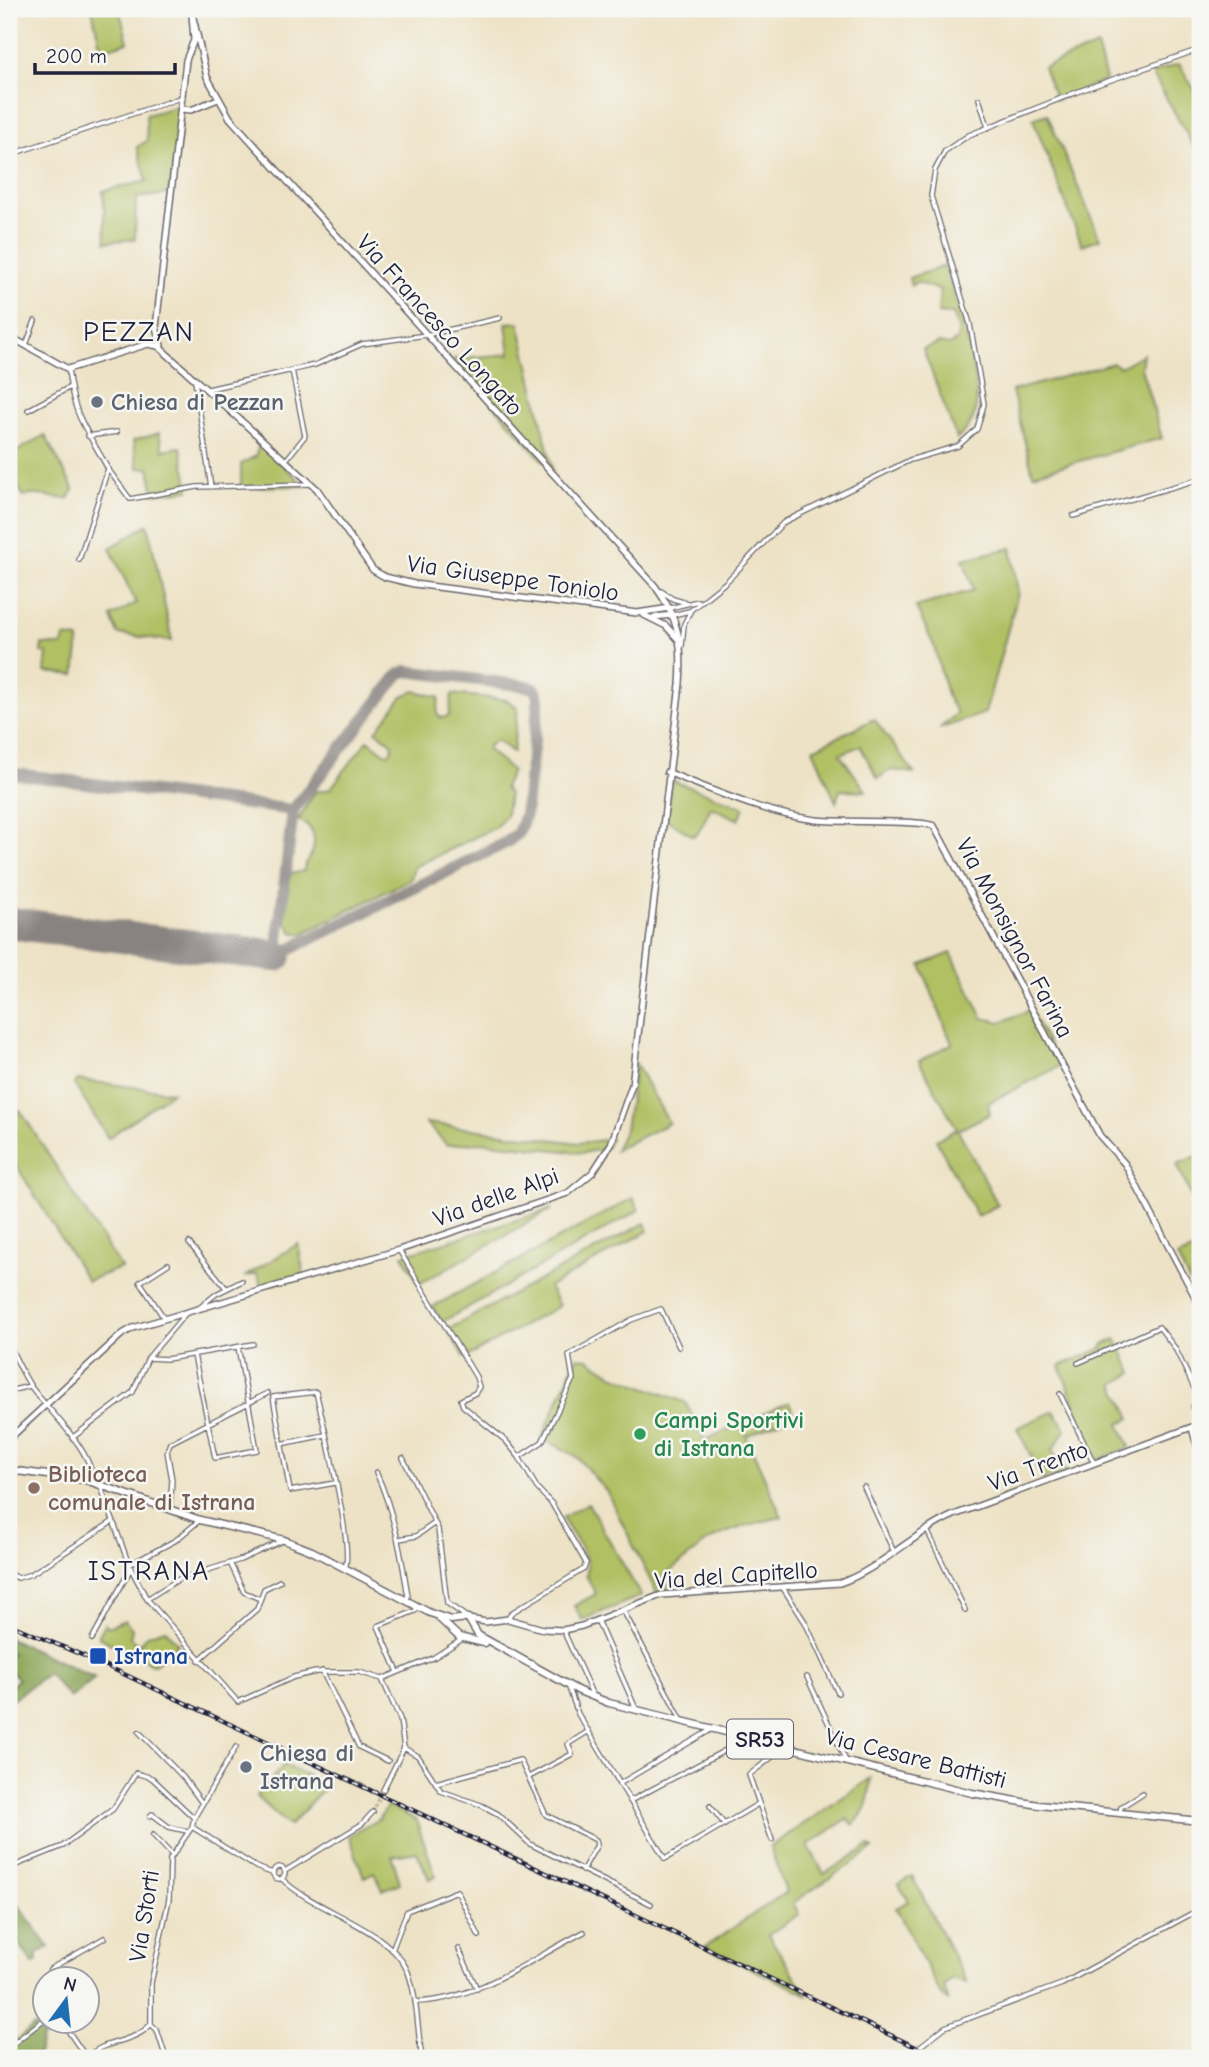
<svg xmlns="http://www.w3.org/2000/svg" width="1209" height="2067" viewBox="0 0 1209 2067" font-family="'Comic Neue',sans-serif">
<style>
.green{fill:#b0c063;stroke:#69714f;stroke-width:2}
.forest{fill:#8ca659;stroke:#57644a;stroke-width:2}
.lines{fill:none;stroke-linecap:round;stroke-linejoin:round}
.taxiway{stroke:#888280;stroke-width:12}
.runway{stroke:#888280;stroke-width:32}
.minor-tunnel{stroke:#c4bca9;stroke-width:3.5;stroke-dasharray:3.5 2;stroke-linecap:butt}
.minor-casing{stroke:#69656b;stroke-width:6}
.tertiary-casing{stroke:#69656b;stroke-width:8}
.secondary-casing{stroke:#69656b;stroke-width:8}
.primary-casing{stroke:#69656b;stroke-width:9}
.minor{stroke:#fff;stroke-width:3.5}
.tertiary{stroke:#fff;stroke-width:5}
.secondary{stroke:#fff;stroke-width:5}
.primary{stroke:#fff;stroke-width:6}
.rail-casing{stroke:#22223b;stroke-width:4.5}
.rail{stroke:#f6f6f2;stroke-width:2;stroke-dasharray:5;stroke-linecap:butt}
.worship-dot{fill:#6b7280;stroke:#f6f6f2;stroke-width:2.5}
.leisure-dot{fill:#2e9e5b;stroke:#f6f6f2;stroke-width:2.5}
.education-dot{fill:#8d6e63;stroke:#f6f6f2;stroke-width:2.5}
.transit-dot{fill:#1a4fb4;stroke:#f6f6f2;stroke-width:2.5}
.labels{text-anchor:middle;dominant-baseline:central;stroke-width:5;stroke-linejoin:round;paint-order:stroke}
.shield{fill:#f6f6f2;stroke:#626272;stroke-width:2}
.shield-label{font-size:23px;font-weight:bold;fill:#22223b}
.street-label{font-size:24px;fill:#22223b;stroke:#f6f6f2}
.worship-label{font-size:24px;font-weight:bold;fill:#5b616d;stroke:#f6f6f2;text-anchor:start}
.leisure-label{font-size:24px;font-weight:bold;fill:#27864d;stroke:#f6f6f2;text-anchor:start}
.education-label{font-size:24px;font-weight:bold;fill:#785e54;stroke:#f6f6f2;text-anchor:start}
.transit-label{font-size:24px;font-weight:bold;fill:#164399;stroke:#f6f6f2;text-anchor:start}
.quarter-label{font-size:28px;letter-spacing:2px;fill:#22223b;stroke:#f6f6f2}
</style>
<rect width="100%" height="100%" fill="#f6f6f2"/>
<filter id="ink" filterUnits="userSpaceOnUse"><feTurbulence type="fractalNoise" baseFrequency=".0143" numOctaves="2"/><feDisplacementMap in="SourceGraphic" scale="14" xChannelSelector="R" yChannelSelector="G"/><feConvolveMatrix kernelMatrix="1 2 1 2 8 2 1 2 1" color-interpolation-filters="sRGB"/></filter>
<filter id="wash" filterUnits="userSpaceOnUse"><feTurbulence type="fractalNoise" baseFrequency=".00686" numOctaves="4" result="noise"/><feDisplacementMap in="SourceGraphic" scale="28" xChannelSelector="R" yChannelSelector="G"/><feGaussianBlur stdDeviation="1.57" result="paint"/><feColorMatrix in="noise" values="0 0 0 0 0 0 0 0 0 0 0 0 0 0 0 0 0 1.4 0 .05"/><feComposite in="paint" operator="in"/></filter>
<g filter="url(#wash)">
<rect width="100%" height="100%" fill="#ede2c5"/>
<path class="green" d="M92 9H119L128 42 101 50Z
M1097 46 1106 80 1056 100 1043 67Z
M1179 64 1200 99V157L1152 73Z
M182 105 177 156 168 194 136 198 135 239 106 242 103 191 147 181 137 147 147 141 146 115Z
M1047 114 1100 239 1082 245 1033 119Z
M945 266C956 300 983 380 975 413 972 424 965 431 957 439L923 349 939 343 949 345 957 340 959 330 953 314 938 313 940 290 916 282 911 286 909 278Z
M519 322 553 472 453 359 510 354 506 323Z
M1143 354 1141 368 1162 438 1033 474 1012 391 1113 363 1120 367Z
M159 433 163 450 181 447 189 490 154 494 149 468H138L133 441Z
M45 435 74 490 69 498C54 501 38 490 24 497L9 470V456Z
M259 442 305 486 241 487V464L256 456Z
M148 524 172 641 118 634 111 617 136 603 110 548Z
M1011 548 1018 593 985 713 939 729 957 713 948 698 934 646 916 607 974 590 963 559Z
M64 637 79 639 75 675 45 672 47 653 41 652 42 644 62 646Z
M414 691 439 697 437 714 441 718 449 716 452 694 507 700 518 708 513 752 496 740 488 746V750L512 771 504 788 509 794 506 815 496 827 414 867 411 879 302 934 292 932 285 919 290 874 304 871 305 863C318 850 318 827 298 820L315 792 330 789 368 740 386 754 390 753 393 744 376 731 403 696Z
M874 719 914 773 891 770 878 778 860 746 840 754 866 791 840 790 836 802 813 749Z
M671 780 744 807 739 820 711 807 698 833 693 836 667 820Z
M951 953 983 1018 1001 1022 1030 1010 1060 1066 988 1103 990 1114 958 1130 998 1205 977 1216 936 1140 957 1129 919 1061 952 1044 921 965Z
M636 1064 669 1123 615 1150 625 1129Z
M78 1080 172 1092 108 1138 74 1084Z
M20 1110 121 1268 87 1281 9 1153V1115Z
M426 1123 579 1143 611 1139 606 1148 583 1153 481 1142 447 1145Z
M1200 1155V1216L1177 1164Z
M633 1198 639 1210 442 1322 432 1307Z
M552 1209 419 1284 403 1255Z
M645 1223 648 1231 549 1287 559 1306 465 1358 447 1330Z
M298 1244 304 1276 262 1287 257 1274 244 1277Z
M1200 1248V1303L1177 1257Z
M1116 1339 1133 1373 1114 1384 1131 1418 1119 1424 1130 1447 1096 1461 1060 1366 1103 1348V1345Z
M577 1357 588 1359 615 1376 685 1402 705 1440 789 1402 795 1415 746 1436 782 1517C760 1522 718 1531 700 1547 689 1557 679 1565 666 1574L668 1592 657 1594 607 1492 576 1456 542 1438Z
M1054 1411 1066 1430 1052 1451 1067 1472 1043 1480 1017 1428Z
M588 1503 641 1596 582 1620 574 1606 596 1594 586 1575C593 1559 570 1532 562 1518Z
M125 1620 132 1629 130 1638 139 1645 147 1635 165 1629 178 1644 154 1665 98 1637 105 1624 108 1627Z
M284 1765 328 1785 289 1826 256 1796Z
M871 1778C869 1798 868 1810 853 1825L847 1819 808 1845 824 1874 869 1846 873 1849 793 1903 799 1914 768 1935 807 1994 705 1947 786 1892 770 1847Z
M388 1805 416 1820 436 1877 429 1879 417 1852 392 1856 400 1883 383 1890 374 1872 364 1877 349 1836 379 1819Z
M912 1876 967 1983 951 1979 944 1987 949 2001 940 1993 896 1908 909 1901 898 1884Z"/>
<path class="forest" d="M9 1638 95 1678 70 1698 48 1673 9 1702V1689L18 1679 9 1670V1657L12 1653 9 1652Z
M9 1892 49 1947 37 1954V1961L33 1964 9 1928Z
M34 2026 43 2035 38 2054 28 2058H9V2046Z"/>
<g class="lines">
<path class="taxiway" d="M9 773 293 810 276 956
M276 956 507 842 518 833 525 815 539 698 535 689 527 686 406 671 399 674 293 810"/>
<path class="runway" d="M9 923 276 956"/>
</g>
</g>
<g filter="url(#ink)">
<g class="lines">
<path class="minor-tunnel" d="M373 1812 383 1790"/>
<defs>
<path id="minor" d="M979 99 988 127
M9 155 183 97
M26 345 35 321
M68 369C74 420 86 427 108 469L79 560
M195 381 211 487
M208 389 315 365 362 344 426 335 500 318
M28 410 70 387
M88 436 117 432
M286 460 305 436 292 370
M108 469 130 499 197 487 310 484
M1073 516 1200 479
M661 591 673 599 687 603
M670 608 698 601
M673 615 689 611
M682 646 684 624 691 610 726 582 784 522 910 460 958 446 977 429 984 404 970 324 931 196 935 170 945 151 969 135 1082 90 1200 49
M189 1243 226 1288
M399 1250 476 1377 479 1387 475 1393 461 1400 463 1406 506 1441 519 1457 537 1488 552 1504 586 1563 584 1569 511 1613 508 1619
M199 1308 216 1294 242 1281
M164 1318 140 1282 168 1264
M9 1344C16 1359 23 1375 32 1388 50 1412 92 1450 93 1481
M194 1355 215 1458 257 1450 238 1347
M148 1358 167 1359 253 1344
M1078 1363 1159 1327 1175 1348 1198 1396 1193 1406 1197 1424
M9 1391 30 1386
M1060 1394 1094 1463
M72 1438 133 1392 148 1358 185 1314
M281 1444 325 1435
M519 1457 542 1442 573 1379 569 1355 631 1320 661 1309 679 1347
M403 1458 438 1529 447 1603 468 1618
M376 1472C394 1512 401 1553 408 1596L406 1601
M335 1483 290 1491 273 1397 316 1392C323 1421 354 1547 345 1568
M101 1487 129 1565 147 1599 238 1702 294 1677 316 1672H359L382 1679 433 1658 464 1638
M864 1487 894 1552
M170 1508 172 1480 167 1451 170 1443 268 1393
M927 1530 965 1610
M399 1539 416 1536 435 1523
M230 1563 244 1592 260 1599
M129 1565 176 1540 200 1520
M9 1574 18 1578 31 1574 112 1522
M783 1588 805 1622 838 1693
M147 1599 179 1579 240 1560 284 1540
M623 1610 681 1719
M597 1620 636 1709
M563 1630 594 1698
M92 1639 131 1568
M199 1660 257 1609 264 1589 280 1581
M322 1671 359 1747 388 1761
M398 1672 378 1626 415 1611 417 1607
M807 1677 846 1761
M382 1679 400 1719 404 1748 383 1790
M568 1685 578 1714 665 1859 758 1804
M139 1732 183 1777 202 1803
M404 1748 418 1756 441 1791 481 1805 498 1814 530 1844 651 1904
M529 1777 572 1754 568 1744 589 1731
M436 1783 520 1760 546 1815 596 1840 597 1845 582 1871
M619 1784 714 1728
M630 1801 739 1743 743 1737
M710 1806 725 1825
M1120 1812 1121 1807 1143 1793
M150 1816 152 1814 169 1827 187 1831
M192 1827 256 1867 272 1873
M153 1835 172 1855
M772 1840 749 1775 785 1747
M273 1873a6 6 0 1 1 12 0a6 6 0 1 1-12 0Z
M9 1868 63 1846 113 1809 136 1773 152 1778 194 1818
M285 1871 362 1824 373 1812
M282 1879C314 1911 390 1928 408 1972 418 2000 417 2029 422 2058
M459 1949 477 1989
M392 1950 407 1911 457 1891 479 1936
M47 1980 50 1969 104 1938
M415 2002C476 2001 531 1959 584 1932
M62 2022 86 2057
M151 2024V1983L169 1899 170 1859 192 1827 194 1818 236 1747
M151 2024 157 2030 166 2058
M9 2047 46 2018
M86 2058C104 2039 134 2044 151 2024
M905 2058 945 2027 1062 1984 1200 1909"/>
<path id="tertiary" d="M181 109 191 110 218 99
M9 336 68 369 148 344 158 346 317 489 373 570 385 577 414 584 637 613 670 608
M161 346 156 327 186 60 194 40 192 15
M644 615 666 626 678 639
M654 617 673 615
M667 772C714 791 766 814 816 820 840 823 920 819 934 826L1100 1136 1125 1164 1200 1306
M1192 1428 1200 1456
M469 1619 486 1622 508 1619 543 1629 563 1630 582 1626 661 1595 840 1583C882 1568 913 1533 954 1515L1200 1424"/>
<path id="secondary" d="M9 1439 121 1335 133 1328 399 1250 568 1193 593 1172 611 1144 632 1085 680 684C683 645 679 618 655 586L230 118 207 77 191 9"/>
<path id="primary" d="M9 1470 86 1480 200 1520 284 1540 312 1551 430 1613 451 1620 468 1618 478 1635 579 1691 609 1703 972 1793 1039 1805 1200 1821
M440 1619 459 1637 484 1643"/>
</defs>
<use href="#minor" class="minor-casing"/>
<use href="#tertiary" class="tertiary-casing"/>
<use href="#secondary" class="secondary-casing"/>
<use href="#primary" class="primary-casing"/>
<use href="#minor" class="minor"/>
<use href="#tertiary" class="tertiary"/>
<use href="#secondary" class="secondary"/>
<use href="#primary" class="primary"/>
<defs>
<path id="rail" d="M9 1624 96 1661 939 2058"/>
</defs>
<use href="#rail" class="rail-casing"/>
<use href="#rail" class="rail"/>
</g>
</g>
<g class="worship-dot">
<circle cx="97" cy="402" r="7"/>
<circle cx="246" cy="1767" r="7"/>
</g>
<circle class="leisure-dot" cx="640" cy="1434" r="7"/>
<circle class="education-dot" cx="34" cy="1488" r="7"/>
<rect class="transit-dot" x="89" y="1647" width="18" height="18" rx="3.5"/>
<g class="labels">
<rect class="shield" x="727" y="1719.5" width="66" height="39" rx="5"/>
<g class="shield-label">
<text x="760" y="1739">SR53</text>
</g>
<g class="street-label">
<text transform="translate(440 325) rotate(48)">Via Francesco Longato</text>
<text transform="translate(513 578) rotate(8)">Via Giuseppe Toniolo</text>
<text transform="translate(1015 938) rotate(62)">Via Monsignor Farina</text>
<text transform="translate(496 1197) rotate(-20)">Via delle Alpi</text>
<text transform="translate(1038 1466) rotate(-20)">Via Trento</text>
<text transform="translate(736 1575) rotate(-4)">Via del Capitello</text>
<text transform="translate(916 1758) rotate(14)">Via Cesare Battisti</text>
<text transform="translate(144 1916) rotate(-81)">Via Storti</text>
</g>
<g class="worship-label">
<text x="111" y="402">Chiesa di Pezzan</text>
<text x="260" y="1753">Chiesa di<tspan x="260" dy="28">Istrana</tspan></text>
</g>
<g class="leisure-label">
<text x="654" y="1420">Campi Sportivi<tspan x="654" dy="28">di Istrana</tspan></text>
</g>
<g class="education-label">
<text x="48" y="1474">Biblioteca<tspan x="48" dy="28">comunale di Istrana</tspan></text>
</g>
<g class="transit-label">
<text x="114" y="1656">Istrana</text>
</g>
<g class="quarter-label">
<text x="139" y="332">PEZZAN</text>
<text x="149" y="1571">ISTRANA</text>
</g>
</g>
<rect width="1209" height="2067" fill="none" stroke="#f6f6f2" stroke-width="35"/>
<g transform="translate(66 2000) rotate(15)"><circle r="33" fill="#f6f6f2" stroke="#a1a1a9" stroke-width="2"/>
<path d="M0-5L12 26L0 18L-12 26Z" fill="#1f6fb2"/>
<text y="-10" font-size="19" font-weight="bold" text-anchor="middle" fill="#22223b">N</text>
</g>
<path d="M35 63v10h140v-10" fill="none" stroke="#22223b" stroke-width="3.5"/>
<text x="46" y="63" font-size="21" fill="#22223b" stroke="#f6f6f2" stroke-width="5" paint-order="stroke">200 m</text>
</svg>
